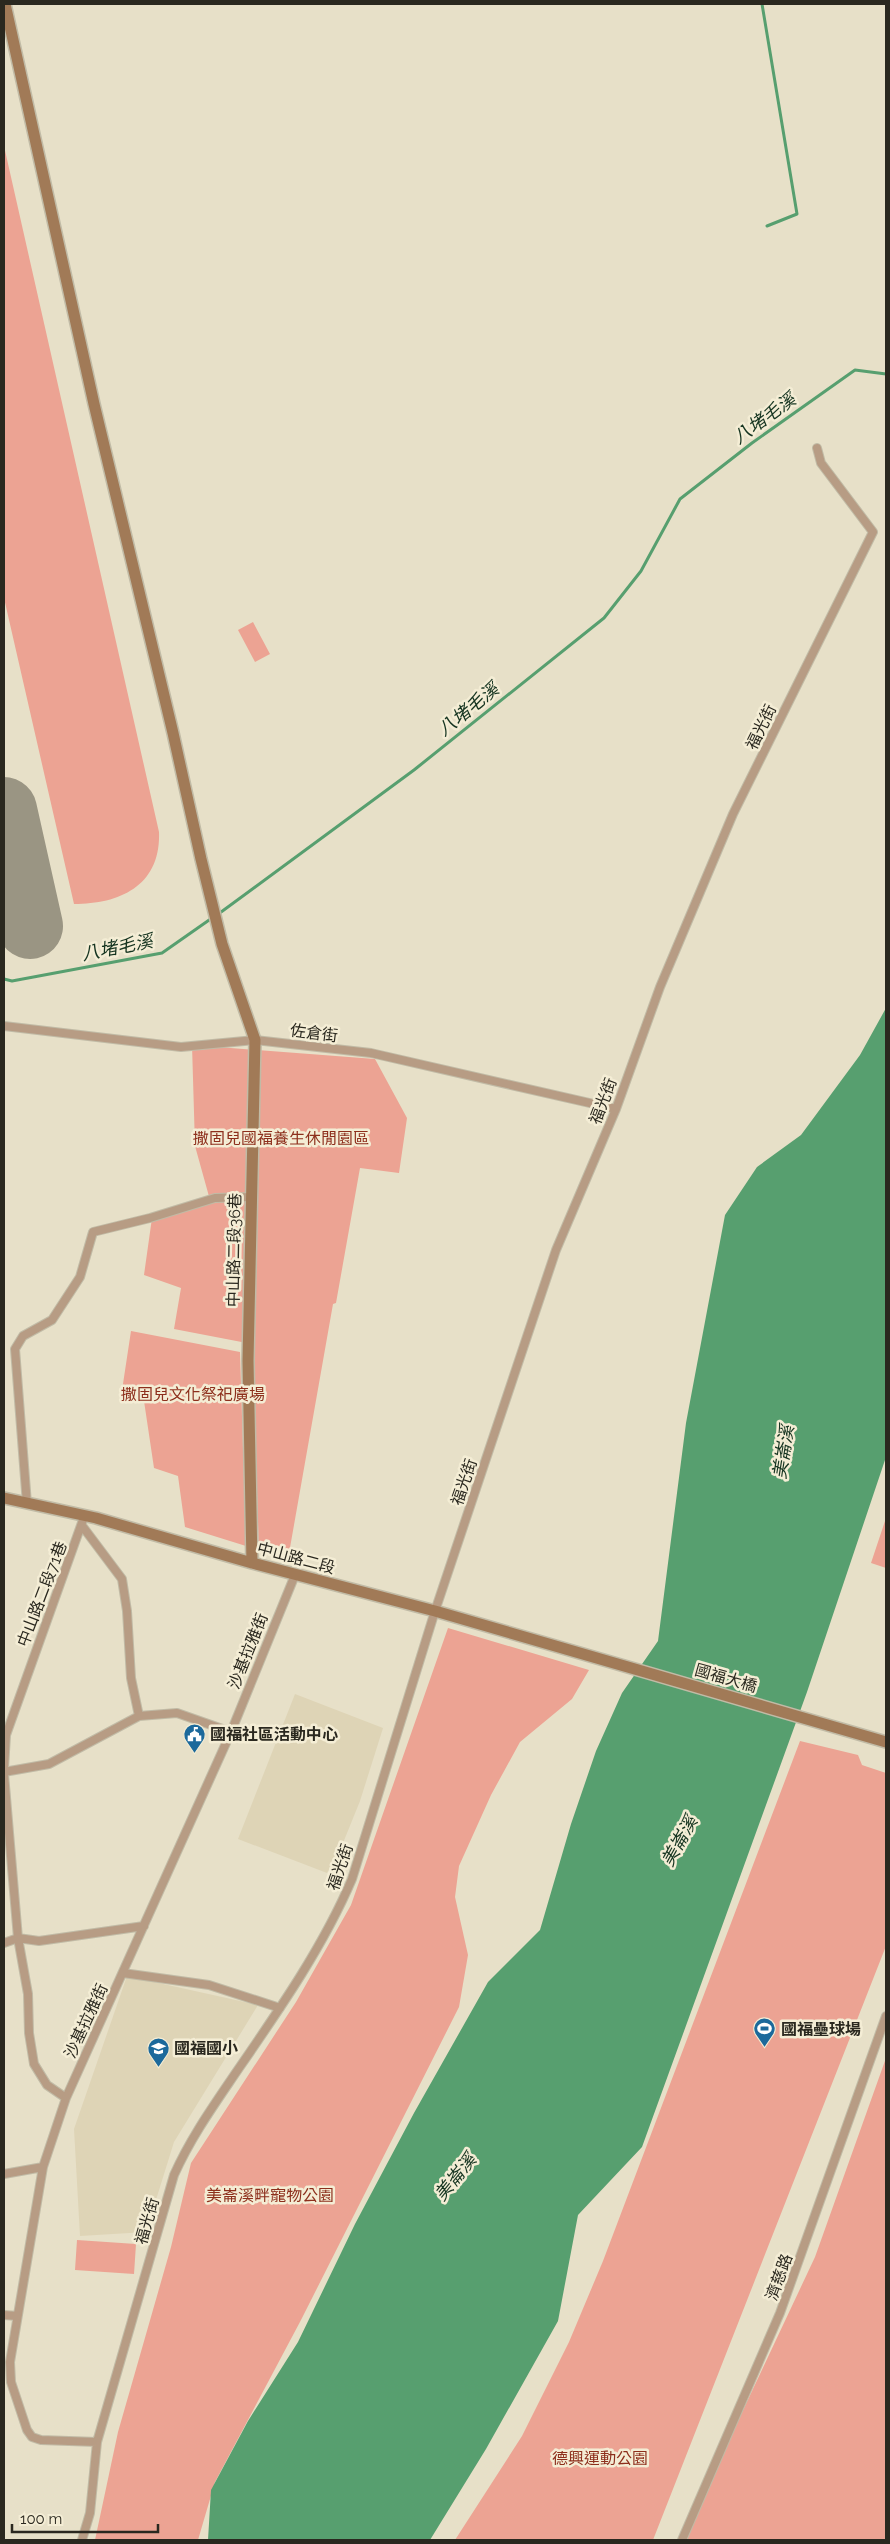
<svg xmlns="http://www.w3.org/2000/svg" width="890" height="2544" viewBox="0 0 890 2544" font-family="Raleway,'Noto Sans TC',sans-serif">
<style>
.built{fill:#ded4b6}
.green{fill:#eca393}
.water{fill:#579f6f}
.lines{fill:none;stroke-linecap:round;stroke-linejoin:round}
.stream{stroke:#579f6f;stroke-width:3}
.runway{stroke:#9a9583;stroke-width:66}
.street-casing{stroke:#c1bba6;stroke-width:10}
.secondary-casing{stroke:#c1bba6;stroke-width:14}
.street{stroke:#b79c84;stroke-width:8}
.secondary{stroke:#a17a57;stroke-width:11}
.labels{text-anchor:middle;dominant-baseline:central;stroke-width:5;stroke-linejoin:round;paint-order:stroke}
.street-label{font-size:16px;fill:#2a281f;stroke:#f4edd5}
.park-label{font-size:16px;fill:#8d2f1c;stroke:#f4edd5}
.poi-label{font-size:16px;font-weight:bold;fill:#2a281f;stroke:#f4edd5;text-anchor:start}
.water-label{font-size:18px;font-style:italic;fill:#153420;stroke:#f4edd5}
</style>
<rect width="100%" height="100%" fill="#e7e0c8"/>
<path class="built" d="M295 1694 383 1728 384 1725 360 1801 343 1843 327 1873 238 1839Z
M127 1976 258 2005 174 2142 146 2232 80 2236 74 2129Z"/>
<path class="green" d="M4 146 159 832C161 885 121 904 74 904L4 598Z
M253 622 270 654 255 662 238 630Z
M192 1045 375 1059 407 1118 399 1173 360 1168 336 1303 333 1304 288 1559 259 1551 252 1344 174 1329 181 1288 144 1275 152 1218 210 1200 195 1146Z
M131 1331 240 1352 246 1546 185 1527 178 1476 154 1468 144 1401 121 1397Z
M886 1518V1568L871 1563Z
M448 1628 589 1670 572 1699 520 1742 491 1795 459 1866 455 1897 468 1955 459 2007 301 2320 215 2482 198 2540H95L118 2432 171 2247 191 2163 296 2002 351 1905Z
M800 1741 858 1755 862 1765 886 1773V1946L653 2540H455L522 2436 569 2342 603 2261Z
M886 2058V2540H682L815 2257Z
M77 2240 136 2244 134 2274 75 2270Z"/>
<path class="water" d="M886 1008V1457L807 1692 642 2147 578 2215 558 2321 486 2449 430 2540H208L211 2490 248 2421 298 2342 355 2224 414 2113 488 1982 540 1930 571 1824 596 1751 622 1693 658 1641 686 1423 725 1215 757 1167 801 1135 860 1055Z"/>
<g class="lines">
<path class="stream" d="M762 4 797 214 767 226
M217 915 414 770 604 618 641 571 680 499 752 443 855 370 886 374
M4 979 12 981 162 953 212 918"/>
<path class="runway" d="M4 810 30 926"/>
<defs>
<path id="street" d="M4 1026 181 1047 255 1040 371 1053 616 1109
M27 1504 15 1349 23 1336 52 1320 80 1277 93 1232 150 1218 215 1198 252 1197
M83 1527 122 1579 127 1611 131 1678 139 1716
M4 1769 6 1735 84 1517
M4 1772 49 1764 139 1716 177 1713 231 1732
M4 1774 18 1938 28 1994 29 2033 34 2064 47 2085 66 2098
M4 1943 18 1938 39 1941 144 1926
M123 1973 209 1985 280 2008
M4 2174 43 2167
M4 2315 17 2316
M97 2442 41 2440 32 2437 27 2430 11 2382 10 2362 43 2167 66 2098 231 1732 295 1575
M82 2540 90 2513 97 2442 174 2175C191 2137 214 2105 237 2071 279 2010 323 1947 352 1879L435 1611 556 1250 616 1109 660 987 733 814 873 532 821 463 817 448
M682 2540 780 2313 886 2016"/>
<path id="secondary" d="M5 4 94 404 173 733 201 859 222 944 255 1040 248 1361 252 1563
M4 1498 96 1518 252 1563 435 1611 886 1742"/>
</defs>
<use href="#street" class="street-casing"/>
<use href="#secondary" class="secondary-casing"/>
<use href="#street" class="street"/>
<use href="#secondary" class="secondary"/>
</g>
<defs>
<symbol id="civic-pin" viewBox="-11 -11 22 30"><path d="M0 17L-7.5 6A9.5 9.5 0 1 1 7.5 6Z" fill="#1c699b" stroke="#f4edd5"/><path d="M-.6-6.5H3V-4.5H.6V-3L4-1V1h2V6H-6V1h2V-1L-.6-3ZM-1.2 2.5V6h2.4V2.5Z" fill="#fff"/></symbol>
<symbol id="stadium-pin" viewBox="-11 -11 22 30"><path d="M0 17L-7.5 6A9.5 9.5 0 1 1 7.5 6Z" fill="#1c699b" stroke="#f4edd5"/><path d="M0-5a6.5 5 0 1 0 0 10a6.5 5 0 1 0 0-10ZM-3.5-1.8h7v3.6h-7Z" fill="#fff"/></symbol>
<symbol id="school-pin" viewBox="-11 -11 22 30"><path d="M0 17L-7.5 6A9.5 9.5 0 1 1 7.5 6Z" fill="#1c699b" stroke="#f4edd5"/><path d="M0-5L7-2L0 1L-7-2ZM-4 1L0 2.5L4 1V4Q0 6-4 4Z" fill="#fff"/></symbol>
</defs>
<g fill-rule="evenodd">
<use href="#civic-pin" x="182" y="1722" width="25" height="34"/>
<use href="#stadium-pin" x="752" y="2016" width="25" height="34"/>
<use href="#school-pin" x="146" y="2036" width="25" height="34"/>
</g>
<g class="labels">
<g class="street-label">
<text transform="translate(761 727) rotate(-64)">福光街</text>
<text transform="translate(314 1033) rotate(7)">佐倉街</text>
<text transform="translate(603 1101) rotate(-69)">福光街</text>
<text transform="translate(234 1250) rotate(-89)">中山路二段36巷</text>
<text transform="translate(464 1482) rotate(-71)">福光街</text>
<text transform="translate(296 1558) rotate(15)">中山路二段</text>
<text transform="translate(42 1594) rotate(-69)">中山路二段71巷</text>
<text transform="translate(248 1651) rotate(-68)">沙基拉雅街</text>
<text transform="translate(726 1678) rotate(16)">國福大橋</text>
<text transform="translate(340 1867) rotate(-71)">福光街</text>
<text transform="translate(86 2021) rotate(-65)">沙基拉雅街</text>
<text transform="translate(147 2221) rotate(-74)">福光街</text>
<text transform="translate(779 2277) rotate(-70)">濟慈路</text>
</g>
<g class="park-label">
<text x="281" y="1138">撒固兒國福養生休閒園區</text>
<text x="193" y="1394">撒固兒文化祭祀廣場</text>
<text x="270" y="2195">美崙溪畔寵物公園</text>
<text x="600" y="2458">德興運動公園</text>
</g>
<g class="poi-label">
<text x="210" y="1734">國福社區活動中心</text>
<text x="781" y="2029">國福壘球場</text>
<text x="174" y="2048">國福國小</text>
</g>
<g class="water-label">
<text transform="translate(764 418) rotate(-36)">八堵毛溪</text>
<text transform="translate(468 709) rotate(-39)">八堵毛溪</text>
<text transform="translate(117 947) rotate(-11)">八堵毛溪</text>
<text transform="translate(783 1452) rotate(-81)">美崙溪</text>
<text transform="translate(679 1841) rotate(-61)">美崙溪</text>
<text transform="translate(455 2177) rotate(-51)">美崙溪</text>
</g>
</g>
<rect width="890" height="2544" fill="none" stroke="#2a281f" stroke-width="10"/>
<path d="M12 2524v8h146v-8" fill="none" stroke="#2a281f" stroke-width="2.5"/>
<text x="20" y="2524" font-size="15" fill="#2a281f" stroke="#f4edd5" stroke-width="4" paint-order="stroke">100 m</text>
</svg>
